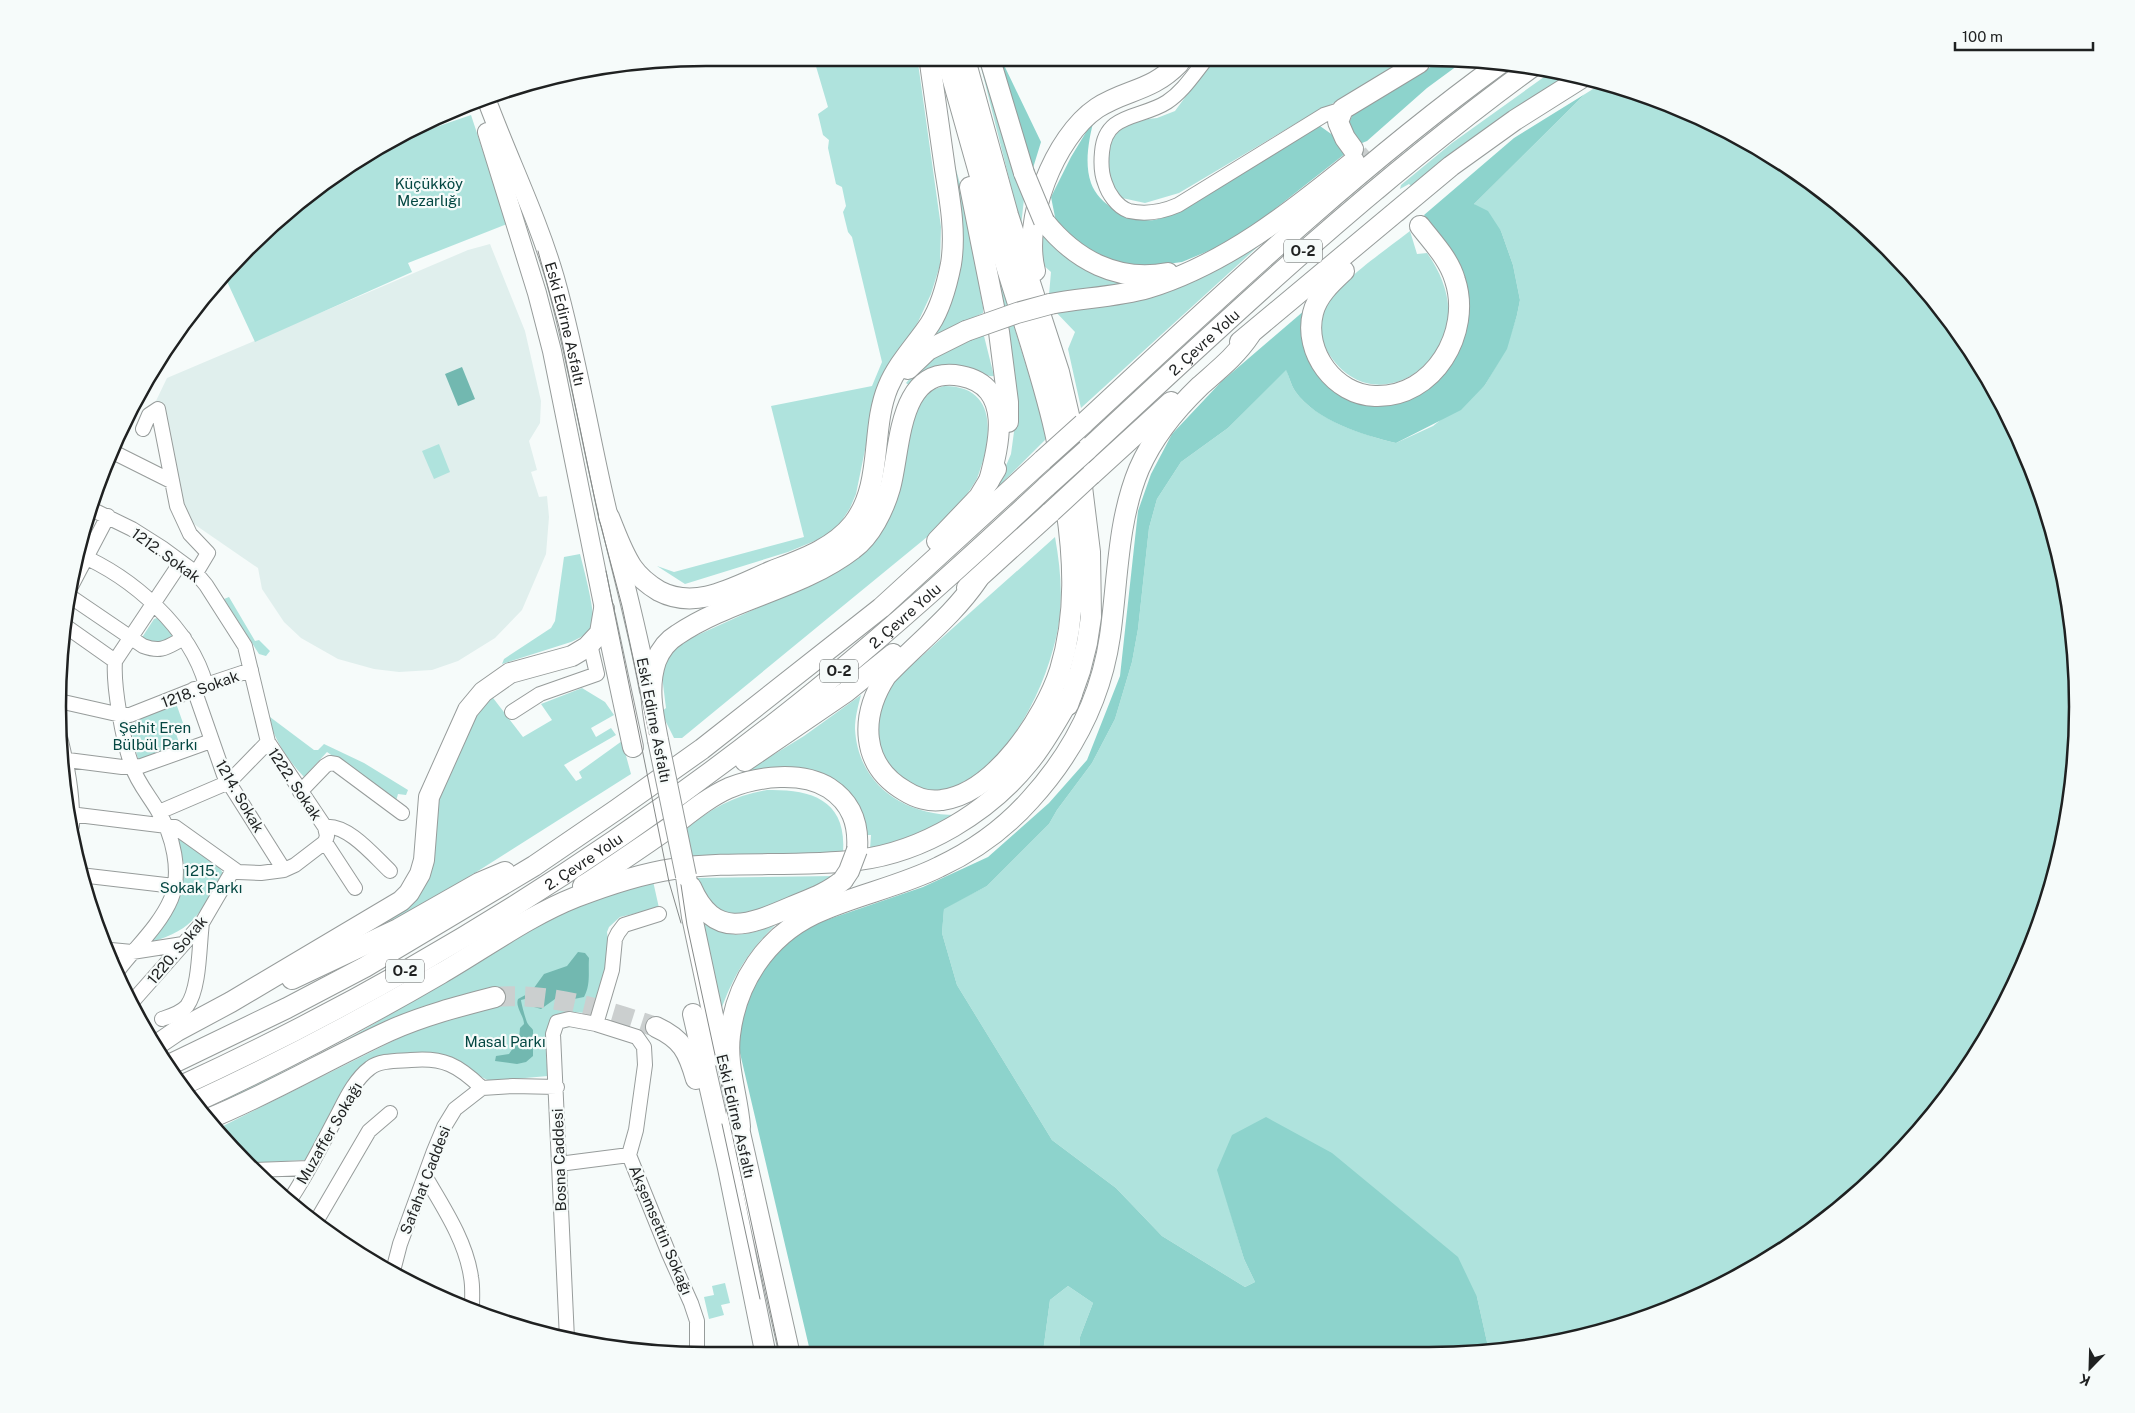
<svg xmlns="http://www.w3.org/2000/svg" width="2135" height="1413" viewBox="0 0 2135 1413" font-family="'Public Sans',sans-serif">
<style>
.built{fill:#e0efed}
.green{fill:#afe3dd}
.forest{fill:#8dd3cc}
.water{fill:#72b8b0}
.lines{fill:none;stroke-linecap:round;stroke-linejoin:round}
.highway-tunnel{stroke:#cbcfcf;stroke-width:20;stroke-dasharray:20 10;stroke-linecap:butt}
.minor-casing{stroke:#979c9b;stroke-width:16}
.major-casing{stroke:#979c9b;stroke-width:20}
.highway-casing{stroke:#979c9b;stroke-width:22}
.minor{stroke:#fff;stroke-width:14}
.major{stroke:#fff;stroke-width:18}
.highway{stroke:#fff;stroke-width:20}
.tram{stroke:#868a89;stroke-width:1}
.highway-bridge-casing{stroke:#979c9b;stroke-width:22;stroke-linecap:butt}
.highway-bridge{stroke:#fff;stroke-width:20}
.labels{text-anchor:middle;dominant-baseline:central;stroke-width:4.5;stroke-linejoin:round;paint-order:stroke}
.shield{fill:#f6fbfa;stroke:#606262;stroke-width:1}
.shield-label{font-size:14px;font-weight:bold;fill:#1f2121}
.park-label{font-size:15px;fill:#044742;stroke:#f6fbfa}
.street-label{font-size:15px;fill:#1f2121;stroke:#f6fbfa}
.rim{fill:none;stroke:#1f2121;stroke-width:2.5}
</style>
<rect width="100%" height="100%" fill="#f6fbfa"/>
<path class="built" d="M490 244 525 331 541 401 540 423 529 441 537 470 531 472 539 497 547 496 549 517 546 554 522 610 495 638 458 661 432 670 399 672 374 669 338 659 301 638 284 622 262 589 258 568 191 522 185 509 179 480 155 403 167 378 468 250Z"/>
<path class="green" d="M815 63H918L941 227 940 265 931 294 918 322 895 359 876 396 856 494 850 508 839 525 824 537 788 552 685 584 657 566 674 572 804 537 771 406 872 386 882 362 852 237 848 232 843 212 846 206 842 187 836 184 828 148 829 140 823 135 818 114 828 107Z
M980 63H984L1024 199 1021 226Z
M1210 63H1403L1389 74 1305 118 1179 193 1145 203 1122 198 1110 181 1107 149 1115 131 1131 121 1157 118 1175 111Z
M1551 72 1567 76 1508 112 1411 186 1409 184 1400 189 1401 185 1452 143Z
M1601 84 1637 92 1715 124 1857 219 1944 312 2011 420 2055 539 2076 664 2072 791 2043 915 1990 1031 1916 1135 1823 1222 1715 1289 1596 1333 1489 1351 1477 1297 1218 1170 1244 1259 1255 1282 1245 1287 1162 1236 1116 1188 1052 1140 957 985 942 933 944 908 987 886 1049 824 1057 810 1092 763 1115 719 1132 662 1138 629 1149 528 1157 499 1181 462 1228 428 1286 369C1289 376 1291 385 1295 391 1315 420 1363 435 1396 443L1433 426 1485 385 1506 349 1517 315 1520 300 1513 265 1501 231 1474 204 1585 94Z
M471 115 507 224 408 263 412 272 255 342 224 275 248 247 346 167 407 137Z
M948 142 961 187 983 307V313L926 339 942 317Z
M1042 230 1135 282 1049 295 1051 272 1042 264Z
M1410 231 1417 254 1427 253C1440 271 1450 294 1448 317 1442 376 1370 413 1331 357 1321 344 1317 325 1323 310 1334 285 1387 249 1410 231Z
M1264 241 1081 408 1068 349 1075 332 1053 309Z
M997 271 1048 437 996 489 1011 454 1016 417Z
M983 332 994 376C987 377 982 372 976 370 946 360 934 371 910 386L906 383 925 361Z
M944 386C991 386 993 424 983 461 980 468 979 476 975 482 962 504 945 520 927 537L682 738H674L661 712 666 708 663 684V667L670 652 691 638 826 577 906 440 922 399 932 390Z
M439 444 450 472 434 479 422 451Z
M1055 537C1061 570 1064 605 1056 638 1043 693 1010 760 958 785 954 787 949 790 944 791 928 794 914 788 902 778 876 756 870 720 888 690 899 673 920 659 934 645 974 609 1015 573 1055 537Z
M580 554C583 566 597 616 592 626 588 634 578 639 571 642L502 664 504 659 551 628 555 621 564 557Z
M229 597 255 641 259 640 270 651 266 656 259 654 224 599Z
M160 617 178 635 160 646 141 639 154 619Z
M582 688 605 702 614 715 591 728 596 737 611 728 616 735 564 765 576 781 582 778 579 772 622 741 631 774 429 902 336 947 392 913 435 819 439 798 464 733 490 694 523 737 552 720 541 704Z
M861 695C858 706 855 718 855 729 858 784 903 815 956 815 928 831 900 840 870 849L871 835H866L853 798 742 774 804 736Z
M177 706 183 723 174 728 181 748 146 761 138 759C136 750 132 740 132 732 132 713 163 710 177 706Z
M270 717 314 750H318L324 744 364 763 408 790 406 795 398 794 396 801 327 752 304 777C287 759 276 742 268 718Z
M767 790C810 789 847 799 843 852L691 857 686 829C710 809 735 795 767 790Z
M176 835 219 867 223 873C202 910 195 930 151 942L150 940 177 904 184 864Z
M834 876 826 882 740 919 713 911 696 878Z
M653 881 659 908 620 917 609 927 607 932 610 956 596 1006 591 1012C582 1014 573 1011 564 1013 538 1018 547 1057 548 1076L490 1081C476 1076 467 1064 454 1058 432 1049 391 1060 368 1063L311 1155 305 1160 247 1163 215 1130 403 1036 497 992 226 1105 223 1100C273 1077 324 1053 372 1025 436 988 497 945 564 913 593 900 623 890 653 881Z
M702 922C730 940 745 936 775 925 747 954 735 972 721 1010Z
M725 1283 730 1303 721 1305 724 1315 709 1319 704 1297 714 1295 712 1286Z
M1068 1286 1093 1303 1080 1337 1079 1352H1043L1050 1300Z"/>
<path class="forest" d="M998 63H1003L1041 142 1033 168Z
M1437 63H1461L1427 88 1367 141 1362 143 1357 140 1349 123 1353 114Z
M1585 94 1474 204 1488 211 1501 231 1513 265 1520 300 1517 315 1507 349 1485 385 1461 410 1396 443C1363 435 1316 421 1295 391 1291 385 1289 376 1286 370L1228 428 1181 462 1157 499 1149 528 1138 629 1132 662 1115 719 1092 763 1057 810 1049 824 987 886 944 909 942 933 957 985 1052 1140 1116 1188 1162 1236 1245 1287 1255 1282 1244 1259 1217 1170 1232 1135 1266 1117 1332 1153 1458 1257 1477 1297 1489 1351 1471 1354 1079 1352 1080 1337 1093 1303 1068 1286 1050 1300 1043 1352 810 1351 736 1036 747 994 767 960 803 928 923 887 988 857 1049 803 1087 760 1120 676 1138 511 1151 474 1172 434 1221 382 1305 310 1303 339 1376 405 1453 359 1456 260 1424 215 1514 138Z
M1094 119C1089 139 1084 163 1091 183 1099 206 1131 222 1154 220 1161 219 1169 214 1176 211L1320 126 1334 136 1346 153 1243 234 1213 249 1182 262 1152 266 1116 263 1086 249 1056 222 1051 197 1071 157Z"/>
<path class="water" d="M462 367 475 399 458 406 445 374Z
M578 952 585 953 589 958C588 972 591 984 584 997L569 1000 555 999 541 1009 534 1007 529 998 521 1000C521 1002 526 1022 528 1024 529 1026 532 1028 533 1030V1056L526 1062 517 1064 495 1061 496 1056 509 1054 519 1039 520 1028 524 1024C524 1016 515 1007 518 999L531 992 544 974 567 966Z"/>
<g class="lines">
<path class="highway-tunnel" d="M1358 154 1420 226
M495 997C550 992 604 1010 656 1027"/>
<defs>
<path id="minor" d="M1203 63C1192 77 1182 92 1167 102 1141 119 1105 112 1102 152 1101 162 1101 173 1105 183 1108 193 1117 207 1129 211 1147 215 1162 212 1178 205L1324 115 1343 109
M143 429 149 415 158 409 177 506 190 534 208 553 196 573
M111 451 171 481
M91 509 132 529 162 548 196 573 206 585 245 646 268 742 325 827 327 836 325 842 355 888
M78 554C132 577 190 627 206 685
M68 592 108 516
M68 595 143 646C162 653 167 647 184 638
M64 625 115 661C113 686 123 741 132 766 137 782 150 797 158 811 173 835 182 872 171 899 160 925 136 947 119 969
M115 661 181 562
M194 689 224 775 284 870
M59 701 121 715H130L206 685 251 670
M512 712 540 694 597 674 590 644
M59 733C67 765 73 793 72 826
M60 759 122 767 141 766 211 741
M300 792 325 766 330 763 336 764 402 813
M159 812 229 782 268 742
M70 814 175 827 238 872 261 873 284 870 295 865 325 842
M325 827C348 824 374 856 390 871
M80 875 174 886
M111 950 132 952 183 944
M132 1002 202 923 233 870
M162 1019C171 1016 181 1013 187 1006 200 988 199 945 202 923
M596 1024 612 970 615 939 618 933 624 925 659 914
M559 1164 629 1155
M254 1170 309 1168
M425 1176C443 1207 466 1241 471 1277 473 1287 472 1298 472 1308
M289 1201C307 1175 321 1146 336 1118 345 1101 354 1080 370 1068 380 1060 398 1061 411 1060 443 1057 458 1065 482 1088
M317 1220 369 1131 390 1113
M393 1271 400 1244 434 1151 444 1127 455 1109 482 1088 513 1086 557 1087
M567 1339 553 1034 557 1022 569 1019 596 1024 637 1037 644 1047 645 1065 636 1130 629 1155 669 1254 691 1303 697 1321V1350"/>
<g id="major">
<path id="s1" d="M486 98C508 158 537 216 555 278 575 349 587 421 603 492 618 559 637 624 649 691"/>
<path d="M487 132 537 293 552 351 604 609"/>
</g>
<g id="highway">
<path d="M948 63C967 129 985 196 1005 262 1022 318 1042 374 1055 432 1060 454 1062 477 1065 500 1074 557 1077 614 1060 670 1045 717 995 793 942 800 930 802 916 798 905 791 860 765 860 716 886 676 916 644 953 616 978 579"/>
<path d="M966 63 1008 215 1059 372 1078 454 1090 552 1091 617 1087 643 1080 671 1068 705"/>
<path d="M991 63 1024 173"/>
<path d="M1353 149 1345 138 1338 122 1343 109 1419 63"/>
<path d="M970 187 999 332 1008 402V422"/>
<path d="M1044 221C1075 260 1118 283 1168 273"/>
<path d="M1035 271C1022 221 1054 137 1097 108 1126 89 1151 92 1179 63"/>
<path d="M1344 271C1331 283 1317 296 1313 313 1303 352 1335 395 1375 396 1434 398 1472 332 1455 280 1449 259 1433 243 1420 226"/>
<path d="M1050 304C1081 298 1117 297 1148 288 1226 264 1291 212 1354 161"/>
<path d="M1240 342 1451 166 1515 120 1580 79"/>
<path d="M908 369 928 350 966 331"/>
<path d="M1083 424C1218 299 1352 171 1501 63"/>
<path id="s2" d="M1087 450C1231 316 1373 183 1532 67"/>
<path d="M1091 475 1171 402"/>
<path d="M609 517C616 534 622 552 632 567 639 577 649 585 659 591 697 611 736 586 772 571 800 560 833 549 853 524 884 484 870 430 888 387 898 363 916 345 930 324 941 307 947 284 951 264 956 233 950 200 945 169 940 134 935 98 930 63"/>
<path d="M937 541 979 497 996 469"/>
<path d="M967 588 1051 512"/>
<path d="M605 616 633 747"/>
<path d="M658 740C653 714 647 687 656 661 660 651 667 641 677 635 730 599 801 589 853 549 871 536 884 509 890 488 901 449 897 364 961 376 1014 386 999 445 989 481"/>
<path d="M745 761 846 692 893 654"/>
<path d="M686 876 692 917 722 1058"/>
<path d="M583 886C614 866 644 845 675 824 692 811 709 797 729 788 758 776 802 771 829 788 852 803 859 824 857 850"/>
<path d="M691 887C714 940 749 925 791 907 810 899 828 893 843 880"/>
<path d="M292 979 398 929 479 883 505 872"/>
<path d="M693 1014 728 1168 765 1351"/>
<path d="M656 1027C682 1039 688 1051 696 1079"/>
<path d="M155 1046 177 1031 231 1002 401 901 409 893 420 874 424 860 429 797 468 710 483 692 510 673 572 656 587 647 600 633 604 609"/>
<path d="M169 1065 287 1008 365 967 534 866 616 810 702 749 881 608 1043 460"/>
<path id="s3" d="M183 1085C405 983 613 853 804 700 888 633 968 560 1047 486"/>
<path d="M195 1102C279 1063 361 1020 440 974 485 948 528 916 576 897 607 885 640 874 673 869 734 860 797 868 858 860 923 852 989 812 1029 762 1046 741 1059 717 1072 694"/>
<path d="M736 1115 789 1351"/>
<path d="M208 1119C270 1094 328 1059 389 1031 422 1016 460 1006 495 997"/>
<path d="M740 1127C738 1097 726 1066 730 1035 736 983 766 937 814 914 854 895 899 887 939 867 973 851 1005 828 1030 800 1072 754 1101 698 1110 636 1118 580 1117 522 1139 469 1153 437 1175 410 1200 386 1218 370 1236 356 1250 335"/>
</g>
</defs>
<use href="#minor" class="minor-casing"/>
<use href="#major" class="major-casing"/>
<use href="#highway" class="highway-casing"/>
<use href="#minor" class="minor"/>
<use href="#major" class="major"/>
<use href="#highway" class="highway"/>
<path class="tram" d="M538 251 559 327 598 515 622 606 680 878 687 925 779 1351
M606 571 669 882 681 923
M722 1124 760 1299"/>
<defs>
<path id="highway-bridge" d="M1024 173 1044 221
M966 331 1017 313 1050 304
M1043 460 1083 424
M1047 486 1087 450
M1051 512 1091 475
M658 740 686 876
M843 880 849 871 857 850"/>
</defs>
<use href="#highway-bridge" class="highway-bridge-casing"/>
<use href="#highway-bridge" class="highway-bridge"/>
</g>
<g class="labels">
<g class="shield">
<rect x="1284" y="239.5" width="38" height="23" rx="4"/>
<rect x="820" y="659.5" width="38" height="23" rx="4"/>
<rect x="386" y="959.5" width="38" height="23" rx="4"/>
</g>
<g class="shield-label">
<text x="1303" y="251">O-2</text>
<text x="839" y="671">O-2</text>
<text x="405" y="971">O-2</text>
</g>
<g class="park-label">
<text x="429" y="183">Küçükköy<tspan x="429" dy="17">Mezarlığı</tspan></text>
<text x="155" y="727">Şehit Eren<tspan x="155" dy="17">Bülbül Parkı</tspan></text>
<text x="201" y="870">1215.<tspan x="201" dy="17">Sokak Parkı</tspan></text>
<text x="505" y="1041">Masal Parkı</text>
</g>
<g class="street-label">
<text stroke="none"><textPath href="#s1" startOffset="240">Eski Edirne Asfaltı</textPath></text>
<text stroke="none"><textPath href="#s2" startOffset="159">2. Çevre Yolu</textPath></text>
<text transform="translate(166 555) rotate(36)">1212. Sokak</text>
<text stroke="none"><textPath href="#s3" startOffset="864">2. Çevre Yolu</textPath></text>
<text transform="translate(200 689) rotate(-20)">1218. Sokak</text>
<text transform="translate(654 720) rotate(79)">Eski Edirne Asfaltı</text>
<text transform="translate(295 784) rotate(56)">1222. Sokak</text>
<text transform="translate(240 796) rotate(60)">1214. Sokak</text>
<text stroke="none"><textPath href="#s3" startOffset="459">2. Çevre Yolu</textPath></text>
<text transform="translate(177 950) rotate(-50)">1220. Sokak</text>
<text transform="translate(736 1116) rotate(77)">Eski Edirne Asfaltı</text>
<text transform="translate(329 1133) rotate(-60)">Muzaffer Sokağı</text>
<text transform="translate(559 1160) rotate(-92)">Bosna Caddesi</text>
<text transform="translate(425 1180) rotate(-69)">Safahat Caddesi</text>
<text transform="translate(661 1230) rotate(67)">Akşemsettin Sokağı</text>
</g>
</g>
<path d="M0 0H2135V1413H0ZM706 66H1429A640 640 0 0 1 2069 706V707A640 640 0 0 1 1429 1347H706A640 640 0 0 1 66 707V706A640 640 0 0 1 706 66Z" fill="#f6fbfa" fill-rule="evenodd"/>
<path class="rim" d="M706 66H1429A640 640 0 0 1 2069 706V707A640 640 0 0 1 1429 1347H706A640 640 0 0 1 66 707V706A640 640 0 0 1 706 66Z"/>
<g transform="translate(2090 1368) rotate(203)" stroke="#f6fbfa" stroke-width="4" paint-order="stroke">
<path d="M0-4L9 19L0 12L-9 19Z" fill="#1f2121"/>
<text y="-8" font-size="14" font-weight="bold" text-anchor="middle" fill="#1f2121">K</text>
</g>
<path d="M1955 42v8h138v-8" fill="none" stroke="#1f2121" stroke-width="2.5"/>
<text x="1962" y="42" font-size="15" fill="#1f2121" stroke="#f6fbfa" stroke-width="4" paint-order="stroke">100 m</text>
</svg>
